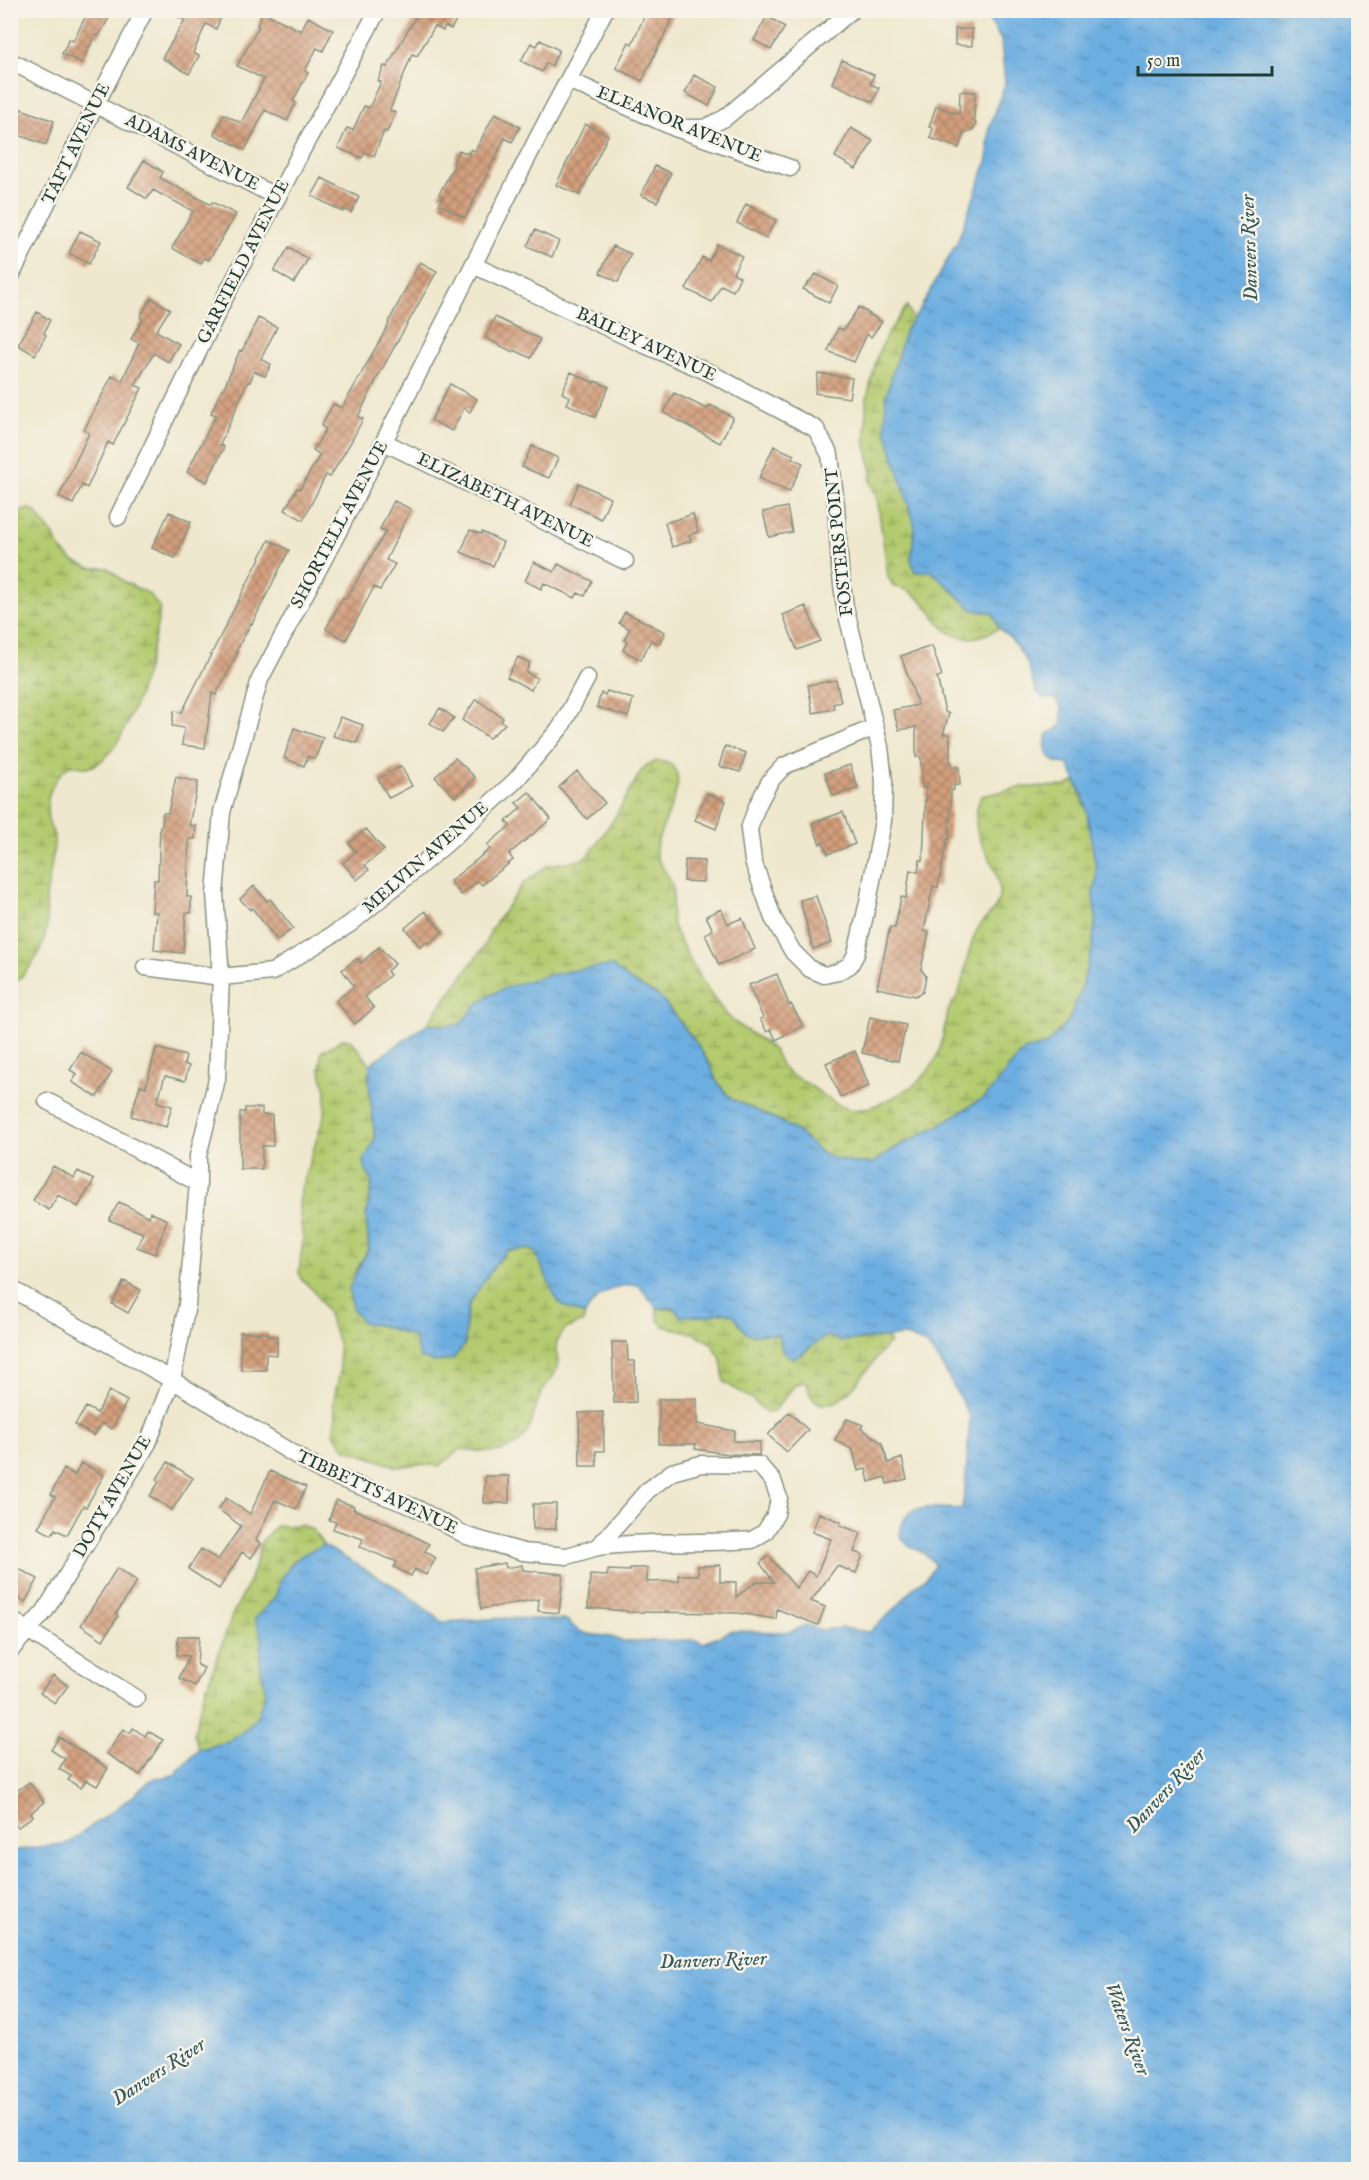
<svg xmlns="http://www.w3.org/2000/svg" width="1369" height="2180" viewBox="0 0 1369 2180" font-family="'IM FELL English',serif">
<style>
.wetland{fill:url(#wetland-marsh);stroke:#698451;stroke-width:1.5}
.water{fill:url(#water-ripples);stroke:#46768a;stroke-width:1.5}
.building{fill:url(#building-cross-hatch)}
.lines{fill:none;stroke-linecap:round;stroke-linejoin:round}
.minor-casing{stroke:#879281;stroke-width:19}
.minor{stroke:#fff;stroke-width:16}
.labels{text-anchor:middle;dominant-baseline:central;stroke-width:5;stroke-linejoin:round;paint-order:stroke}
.street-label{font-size:18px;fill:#1f3d34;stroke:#f7f3e8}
.water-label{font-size:20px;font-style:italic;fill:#32595f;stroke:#f7f3e8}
</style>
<defs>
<pattern id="wetland-marsh" width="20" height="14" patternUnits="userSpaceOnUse" patternTransform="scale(1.5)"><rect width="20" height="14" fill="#b3ca6e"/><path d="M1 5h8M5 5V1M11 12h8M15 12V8" fill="none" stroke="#91a55b"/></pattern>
<pattern id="water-ripples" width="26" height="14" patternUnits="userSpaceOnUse" patternTransform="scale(1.5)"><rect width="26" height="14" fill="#6daee1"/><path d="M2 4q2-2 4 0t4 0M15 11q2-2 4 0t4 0" fill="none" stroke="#598fb7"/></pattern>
<pattern id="building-cross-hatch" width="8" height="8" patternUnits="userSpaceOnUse" patternTransform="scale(1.5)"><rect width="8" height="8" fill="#d39f7d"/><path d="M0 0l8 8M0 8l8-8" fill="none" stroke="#ab8367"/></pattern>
</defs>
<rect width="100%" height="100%" fill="#f7f3e8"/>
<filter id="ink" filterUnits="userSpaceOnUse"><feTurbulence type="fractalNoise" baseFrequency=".0167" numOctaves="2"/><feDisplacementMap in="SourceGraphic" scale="12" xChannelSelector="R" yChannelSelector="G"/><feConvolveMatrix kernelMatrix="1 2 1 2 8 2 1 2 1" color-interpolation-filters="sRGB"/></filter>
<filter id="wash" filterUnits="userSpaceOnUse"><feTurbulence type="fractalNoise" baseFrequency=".008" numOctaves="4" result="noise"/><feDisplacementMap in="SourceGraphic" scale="24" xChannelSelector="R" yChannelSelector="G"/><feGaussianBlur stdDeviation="1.35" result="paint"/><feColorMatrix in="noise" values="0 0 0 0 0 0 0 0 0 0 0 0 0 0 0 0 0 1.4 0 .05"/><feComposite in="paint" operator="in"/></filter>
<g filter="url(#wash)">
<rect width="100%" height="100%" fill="#efe8ce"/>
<path class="wetland" d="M907 306 913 319 905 331 907 493 915 526 911 560 915 571H932L973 610 993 613 999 628C933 665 940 590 894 587L888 577 877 498 870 482 872 471 866 445V402L877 357 887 334Z
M30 509 35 511 54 536 60 548 72 560 90 568H108L126 583 148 593 160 608C155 645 130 751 93 766 87 769 77 766 70 765 52 779 43 800 49 823 51 829 55 834 54 840 54 860 48 880 46 900 46 908 47 915 47 923 45 949 31 970 11 986L10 528C14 517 17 510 30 509Z
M657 761C702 763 660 824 656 847 654 864 671 873 673 888 674 904 668 918 676 933 692 964 705 991 729 1017 742 1030 760 1037 773 1050 778 1055 779 1064 784 1069 791 1076 802 1080 811 1086 844 1110 852 1119 892 1098 911 1088 924 1080 935 1060 944 1045 943 1028 948 1012 949 1005 956 1000 959 993 965 973 967 951 976 932 982 918 999 911 999 894 1001 854 962 842 981 796L1023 787 1065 786 1075 781 1087 811 1097 875 1093 895 1096 917 1092 949 1081 990 1069 1020 1047 1044 1038 1048 1026 1049 1019 1055 999 1081 985 1097 939 1125 892 1150 874 1163H853L832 1158 823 1154 798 1132 780 1121 731 1099 718 1083 709 1063 698 1045 665 1003 657 995 629 980 621 972 570 971 498 991 480 1002 459 1026 426 1025 483 948 492 928 522 885 548 865 580 860 589 855 613 820 640 773 647 765Z
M343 1039 352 1041 370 1064 369 1083 375 1140 364 1160 367 1171 372 1180 371 1193 366 1216 369 1248 355 1272 362 1322 383 1326 414 1337 465 1344C465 1331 465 1318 469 1306 473 1292 497 1262 507 1251L525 1249 535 1251 568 1308 585 1315 583 1323C569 1325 556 1333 556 1349 556 1353 558 1358 558 1362 558 1375 546 1383 541 1394 535 1405 534 1418 529 1429 516 1457 486 1453 461 1449L439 1466 419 1464 398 1467 346 1449 333 1433 336 1417 333 1402 340 1372 338 1343 327 1311 313 1290 301 1279 299 1272 303 1239 299 1208 301 1189 325 1113 326 1090 320 1070 321 1052Z
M657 1308H673L681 1316H706L724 1312 734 1315C752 1348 748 1328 776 1335 786 1337 796 1347 804 1353L812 1344 827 1336 843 1341 885 1337 890 1343C873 1356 844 1415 819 1403 811 1399 808 1392 808 1384L804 1382 796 1384 773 1412 766 1413 752 1399 724 1382 721 1359 711 1343 696 1334 663 1326 658 1320Z
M301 1525 313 1530 323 1545 304 1554 293 1562 285 1573 275 1597 255 1619C257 1624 261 1631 262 1636 263 1645 259 1655 260 1665 261 1674 265 1682 265 1692 262 1725 231 1747 199 1750L194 1734 201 1703 233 1613 246 1589 255 1565 262 1540 276 1526Z"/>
<path class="water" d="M984 11H1358V2169H11V1851L68 1843 133 1796 151 1780 174 1775 199 1750 229 1741 247 1729 257 1717 265 1694 264 1680 260 1665 262 1637 255 1619 275 1597 281 1579 293 1562 304 1554 323 1545 399 1589 443 1622 506 1618 567 1620C587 1644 600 1629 621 1641L695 1640 704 1643 731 1631 790 1632 805 1625 823 1630 842 1628 869 1632 898 1606 913 1588 926 1578 935 1565C926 1549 911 1551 900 1537 902 1495 937 1512 962 1508L965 1488 970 1417 940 1362 926 1344 906 1336 843 1341 827 1336C814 1343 806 1352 794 1359L782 1351 779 1335C749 1330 751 1346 734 1315L724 1312 706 1316H681L673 1308H657L638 1285C615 1283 596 1294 585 1315L568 1308 557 1301 535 1251 525 1249 507 1251 498 1261 469 1303 466 1319 465 1344 453 1359 434 1362 420 1358 414 1337 383 1326 362 1322 352 1308 349 1288 369 1248 366 1216 371 1193 372 1180 366 1171 364 1160 375 1140 369 1083 370 1064 426 1025H459C466 1018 473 1007 481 1001 508 981 579 967 613 966L629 980 657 995 665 1003 698 1045 709 1063 718 1083 731 1099 780 1121 798 1132 823 1154 832 1158 853 1163H874L892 1150 939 1125 985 1097 999 1081 1019 1055 1026 1049 1038 1048 1047 1044 1069 1020 1081 990 1092 949 1096 917 1093 896 1097 875 1085 801 1068 764C1050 765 1041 750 1048 734L1061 726 1062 708 1055 699 1043 698 1036 691 1027 662 1013 641 999 628 993 613 973 610 932 571 915 572 911 560 915 526 885 428 886 396 905 331 920 309 957 242 988 159 989 129 1005 84 1001 40Z"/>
<g id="blocks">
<path class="building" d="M89 10H113L99 36 95 35 82 63 62 54 69 39 73 41Z
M164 10H213L212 12 221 17 216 29 206 24 193 53 199 56 189 74 162 58 185 20Z
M407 10H462L451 29 445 26 443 31 435 26 417 56 412 54 390 110 396 113 387 132 384 131 374 156 365 152 362 158 338 148 347 128 353 130 364 106 369 108 381 82 378 81 384 66 387 67 416 16Z
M647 10H676L642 81 616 68 629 42 632 44Z
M263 12 301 31 308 17 333 30 323 51 317 48 305 71 308 73 293 101 296 103 287 121 265 110 245 150 214 134 224 114 241 123 264 79 237 66 259 26 257 25Z
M767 16 785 27 771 50 754 40Z
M955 29H972V46L955 45Z
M540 40 559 50 551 66 546 63 542 72 521 61 531 43 537 46Z
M842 60 874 75 870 84 879 88 873 102 832 83Z
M694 75 718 87 709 106 685 93Z
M960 91 975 92 974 119 976 125 972 130 964 133 959 148 930 138 933 128 929 127 936 106 959 114Z
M10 105 54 121 46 145 10 132Z
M495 113 520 127 512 142 505 138 465 218 439 204 443 197 439 194 455 164 453 163 459 150 468 154 471 149 475 151Z
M585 124 608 135 580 195 556 185Z
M851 128 873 141 856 169 835 157Z
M144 160 163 172 160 178 211 205 212 202 236 214 209 260 204 258 201 264 172 248 193 211 153 190 147 199 128 187Z
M655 166 671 173 657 202 641 195Z
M322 178 359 197 351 213 344 209 343 212 312 196Z
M746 204 776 220 766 238 737 223Z
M535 230 559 241 552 257 527 246Z
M80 231 101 241 89 264 69 253Z
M717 244 742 256 733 273 740 277 733 291 721 285 712 302 686 289 702 257 709 261Z
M613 246 631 254 618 282 600 273Z
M289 247 308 259 294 283 274 271Z
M420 262 437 271 377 378 358 417 363 419 351 442 330 477 326 475 303 520 285 510 297 488 300 489 320 455 313 450 326 429 321 426 333 404 342 408 389 324 388 323Z
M816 274 838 286 829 303 803 289Z
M151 298 170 309 156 331 179 344 168 362 154 353 135 385 142 388 113 445 108 442 87 488 82 485 73 504 59 497 89 433 84 430 112 376 122 381 139 343 131 339 143 319 140 317Z
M859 307 882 322 871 337 867 334 854 362 828 351 838 328 843 330Z
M37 312 50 320 44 333 46 335 35 355 18 345Z
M495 317 540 339 531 358 514 350 513 352 485 338Z
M258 318 277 327 261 359 271 364 265 376 254 371 250 382 248 381 220 445 224 447 207 482 187 472 216 415 211 413 222 389 223 390 240 350 242 351Z
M571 372 594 383 595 381 609 387 595 417 567 404 570 397 562 393Z
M818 373 852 378 849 398 815 393Z
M450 384 477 399 470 412 464 408 452 431 431 420Z
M674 393 707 409 710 405 733 417 720 443 664 413Z
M532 446 558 458 549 478 522 467Z
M774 446 794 455 792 458 803 463 789 492 759 478Z
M579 483 610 498 601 519 570 504Z
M394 501 411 509 386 560 395 564 380 590 374 587 346 640 326 629 343 597 346 599 386 531 380 529Z
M787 507 792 532 769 537 763 512Z
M169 512 191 522 175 558 152 548Z
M693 514 698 532 689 535 691 541 672 547 665 523Z
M470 530 481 534 482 532 503 542 493 566 461 552Z
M269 540 289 550 252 624 251 623 236 652H238L216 695 212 693 205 748 182 745 184 728 172 726 174 711 182 712Z
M534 562 554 572 558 564 592 581 585 596 578 593 575 598 544 583 541 589 525 581Z
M806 606 820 641 797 650 783 615Z
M625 612 665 632 659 644 651 640 641 660 623 650 627 642 624 640 630 629 619 623Z
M932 646 942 676 937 677 945 712 949 714 943 734H950V763H952V767H959L960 785H954V790L951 791 949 839H947L938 887 933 886 924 931 929 932 921 969 926 976 923 992 915 996 877 988 890 927 895 928 901 897 906 898 910 870 918 872 920 860H923L926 787 922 788 921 757H916V727L899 730 893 710 918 705 901 656Z
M518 657 530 663 526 672 537 678 531 690 507 677Z
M836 680 841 702 833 704 834 709 813 713 808 685Z
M607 691 633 699 628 717 597 707 601 693 605 695Z
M476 699 503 718 501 721 505 724 489 738 462 720Z
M440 708 454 718 443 732 430 723Z
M340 717 363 725 357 743 333 736Z
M294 728 323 738 315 759 308 756 304 766 284 758Z
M725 746 746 753 740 772 719 766Z
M455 758 475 777 455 797 435 777Z
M850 765 858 788 833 796 825 773Z
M401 766 412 786 389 798 378 779Z
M577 771 605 803 587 819 559 787Z
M176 777 198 782 189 825 196 826 195 839H189L187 897H191V913H186L183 953 154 950 157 912H152L154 880H158L160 826H162L163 813H168Z
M529 792 551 819 509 854 513 860 482 885 478 881 461 895 450 881 490 849 487 845 510 826 506 821 521 808 516 803Z
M707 793 726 801 716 829 695 820Z
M843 812 855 844 828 854 823 842 820 844 812 823Z
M366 829 384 850 365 865 369 870 357 880 343 863 356 852 349 843Z
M685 860 704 861 703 882 684 881Z
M254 886 267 901 270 899 293 928 277 940 252 908 250 910 240 899Z
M816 896 832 943 813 949 800 900Z
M721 909 728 924 742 918 755 949 719 965 705 934 713 930 706 916Z
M425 911 443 932 429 944 427 942 420 947 405 928Z
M379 947 395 964 387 971 390 975 365 997 374 1008 355 1024 336 1001 354 986 342 970 358 958 361 963Z
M777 974 789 1005 791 1004 803 1026 776 1040 771 1029 767 1032 760 1019 763 1018 749 985Z
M870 1017 906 1025 898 1061 862 1053Z
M156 1048 186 1056 184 1064 189 1066 185 1081 165 1076 157 1102 172 1106 166 1127 131 1116 140 1085 146 1087Z
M855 1051 869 1086 840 1097 826 1063Z
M81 1052 112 1072 97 1097 72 1082 77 1074 70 1070Z
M245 1108H262V1115H272L273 1146H262V1169H240V1112H245Z
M53 1166 74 1178 78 1171 94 1180 78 1207 58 1195 49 1210 33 1201Z
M119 1202 149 1217 150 1212 167 1220 155 1254 137 1247 143 1233 109 1220Z
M124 1281 141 1290 128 1313 112 1304Z
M240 1332 268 1333V1336H277V1355L266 1354V1370H241Z
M612 1342H627L628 1361H635L636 1402 614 1403Z
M109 1391 127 1401 112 1429 102 1423 94 1436 75 1425 86 1407 97 1413Z
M659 1399H697V1424L735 1431 733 1441 760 1442 759 1455 729 1454 695 1449 696 1444H659Z
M603 1412 604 1451H596L597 1466H580L579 1413Z
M789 1412 808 1430 787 1452 768 1435Z
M847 1419 863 1425 861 1428 882 1443 888 1463 902 1458 907 1479 887 1484 885 1477 869 1482 866 1469 858 1471 853 1450 835 1440Z
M168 1462 193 1478 172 1510 150 1496 159 1482 156 1480Z
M81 1463 104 1475 86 1507 83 1506 67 1535 55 1529 52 1535 38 1528 55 1497 51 1494 64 1469 75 1475Z
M270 1471 306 1487 296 1509 275 1500 256 1540 261 1544 251 1558 242 1552 219 1589 188 1569 201 1549 218 1560 241 1526 218 1509 226 1498 250 1514Z
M485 1476H509V1503H484Z
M336 1500 354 1506 353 1509 402 1530 429 1544 425 1551 436 1558 426 1575 415 1569 411 1576 394 1567 397 1562 360 1547 363 1539 333 1529 336 1522 329 1520Z
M533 1504H556V1529H533Z
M819 1513 841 1522 840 1525 861 1533 854 1552 863 1555 856 1573 837 1566 811 1601 825 1607 818 1625 777 1609 776 1619 738 1613 627 1612V1611L588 1608 590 1575 607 1576 608 1570 630 1571V1568H647V1582L679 1581 678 1575H698V1566L720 1565V1582H736V1597L756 1582H774L760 1563 769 1556 796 1588 808 1571 816 1576 831 1539 812 1532Z
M505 1563 506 1568 522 1565 523 1570 563 1574 559 1613 538 1611 539 1599 481 1609 474 1568Z
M10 1564 38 1579 25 1602 10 1594Z
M117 1568 137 1581 116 1614 118 1616 103 1640 81 1625Z
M178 1636H199L197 1665 204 1668 195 1686 179 1678 189 1656 177 1655Z
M53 1675 68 1686 55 1703 40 1693Z
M133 1728 145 1736 148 1731 163 1740 140 1775 107 1754 123 1729 130 1733Z
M59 1737 108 1768 97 1786 86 1780 81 1788 68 1780 71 1776 59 1769 65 1759 51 1750Z
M29 1782 44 1802 31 1813 33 1816 18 1827 10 1818V1796Z"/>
</g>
</g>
<g filter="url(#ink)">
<use href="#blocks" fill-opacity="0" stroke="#879281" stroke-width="1.5"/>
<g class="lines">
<defs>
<path id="minor" d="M10 61 277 197
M568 80 675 128 790 168
M685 128H704L725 118 852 10
M473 265 638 342 708 372 816 429 830 455 836 505 840 568 845 607 875 727
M10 278 96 104 145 10
M384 442 625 561
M118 517 222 303 302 150 378 10
M875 727 880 747 884 781 883 821 868 902 856 954 850 965 838 972 824 975 810 969 793 952 773 918 753 861 749 829 757 806 770 781 784 766Z
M145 967 221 977 272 972 350 924 446 844 515 781 561 727 587 678
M47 1101 198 1183
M10 1288 172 1380 323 1472 416 1508 467 1536 523 1552 567 1556 598 1547 647 1491 672 1472 701 1464 759 1465 773 1481 779 1498 776 1514 765 1532 752 1540C701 1544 649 1540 598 1547
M10 1619 136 1698
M10 1651 45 1611 148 1443 172 1380 187 1305 198 1183V1156L217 1079 221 977 215 894 222 812 260 679 338 532 536 141 605 10"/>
</defs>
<use href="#minor" class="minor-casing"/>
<use href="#minor" class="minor"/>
</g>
</g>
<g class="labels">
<g class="street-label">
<text transform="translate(679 125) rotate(22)">ELEANOR AVENUE</text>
<text transform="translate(77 144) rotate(-64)">TAFT AVENUE</text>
<text transform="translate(192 153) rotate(27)">ADAMS AVENUE</text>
<text transform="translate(244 262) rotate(-63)">GARFIELD AVENUE</text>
<text transform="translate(646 345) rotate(25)">BAILEY AVENUE</text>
<text transform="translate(505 501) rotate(26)">ELIZABETH AVENUE</text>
<text transform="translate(340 525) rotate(-62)">SHORTELL AVENUE</text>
<text transform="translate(840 542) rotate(-96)">FOSTERS POINT</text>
<text transform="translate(426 858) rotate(-41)">MELVIN AVENUE</text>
<text transform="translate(377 1493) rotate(25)">TIBBETTS AVENUE</text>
<text transform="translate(113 1497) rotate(-60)">DOTY AVENUE</text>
</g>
<g class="water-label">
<text transform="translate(1250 248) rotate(-92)">Danvers River</text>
<text transform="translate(1166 1791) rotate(-47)">Danvers River</text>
<text transform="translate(713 1961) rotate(-2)">Danvers River</text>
<text transform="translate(1127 2029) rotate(70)">Waters River</text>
<text transform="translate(159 2072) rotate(-33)">Danvers River</text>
</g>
</g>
<rect width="1369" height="2180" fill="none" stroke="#f7f3e8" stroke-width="36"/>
<path d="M1138 66v9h134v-9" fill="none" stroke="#1f3d34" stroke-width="3"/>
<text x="1147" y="66" font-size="18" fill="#1f3d34" stroke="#f7f3e8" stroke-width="4.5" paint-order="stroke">50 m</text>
</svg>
